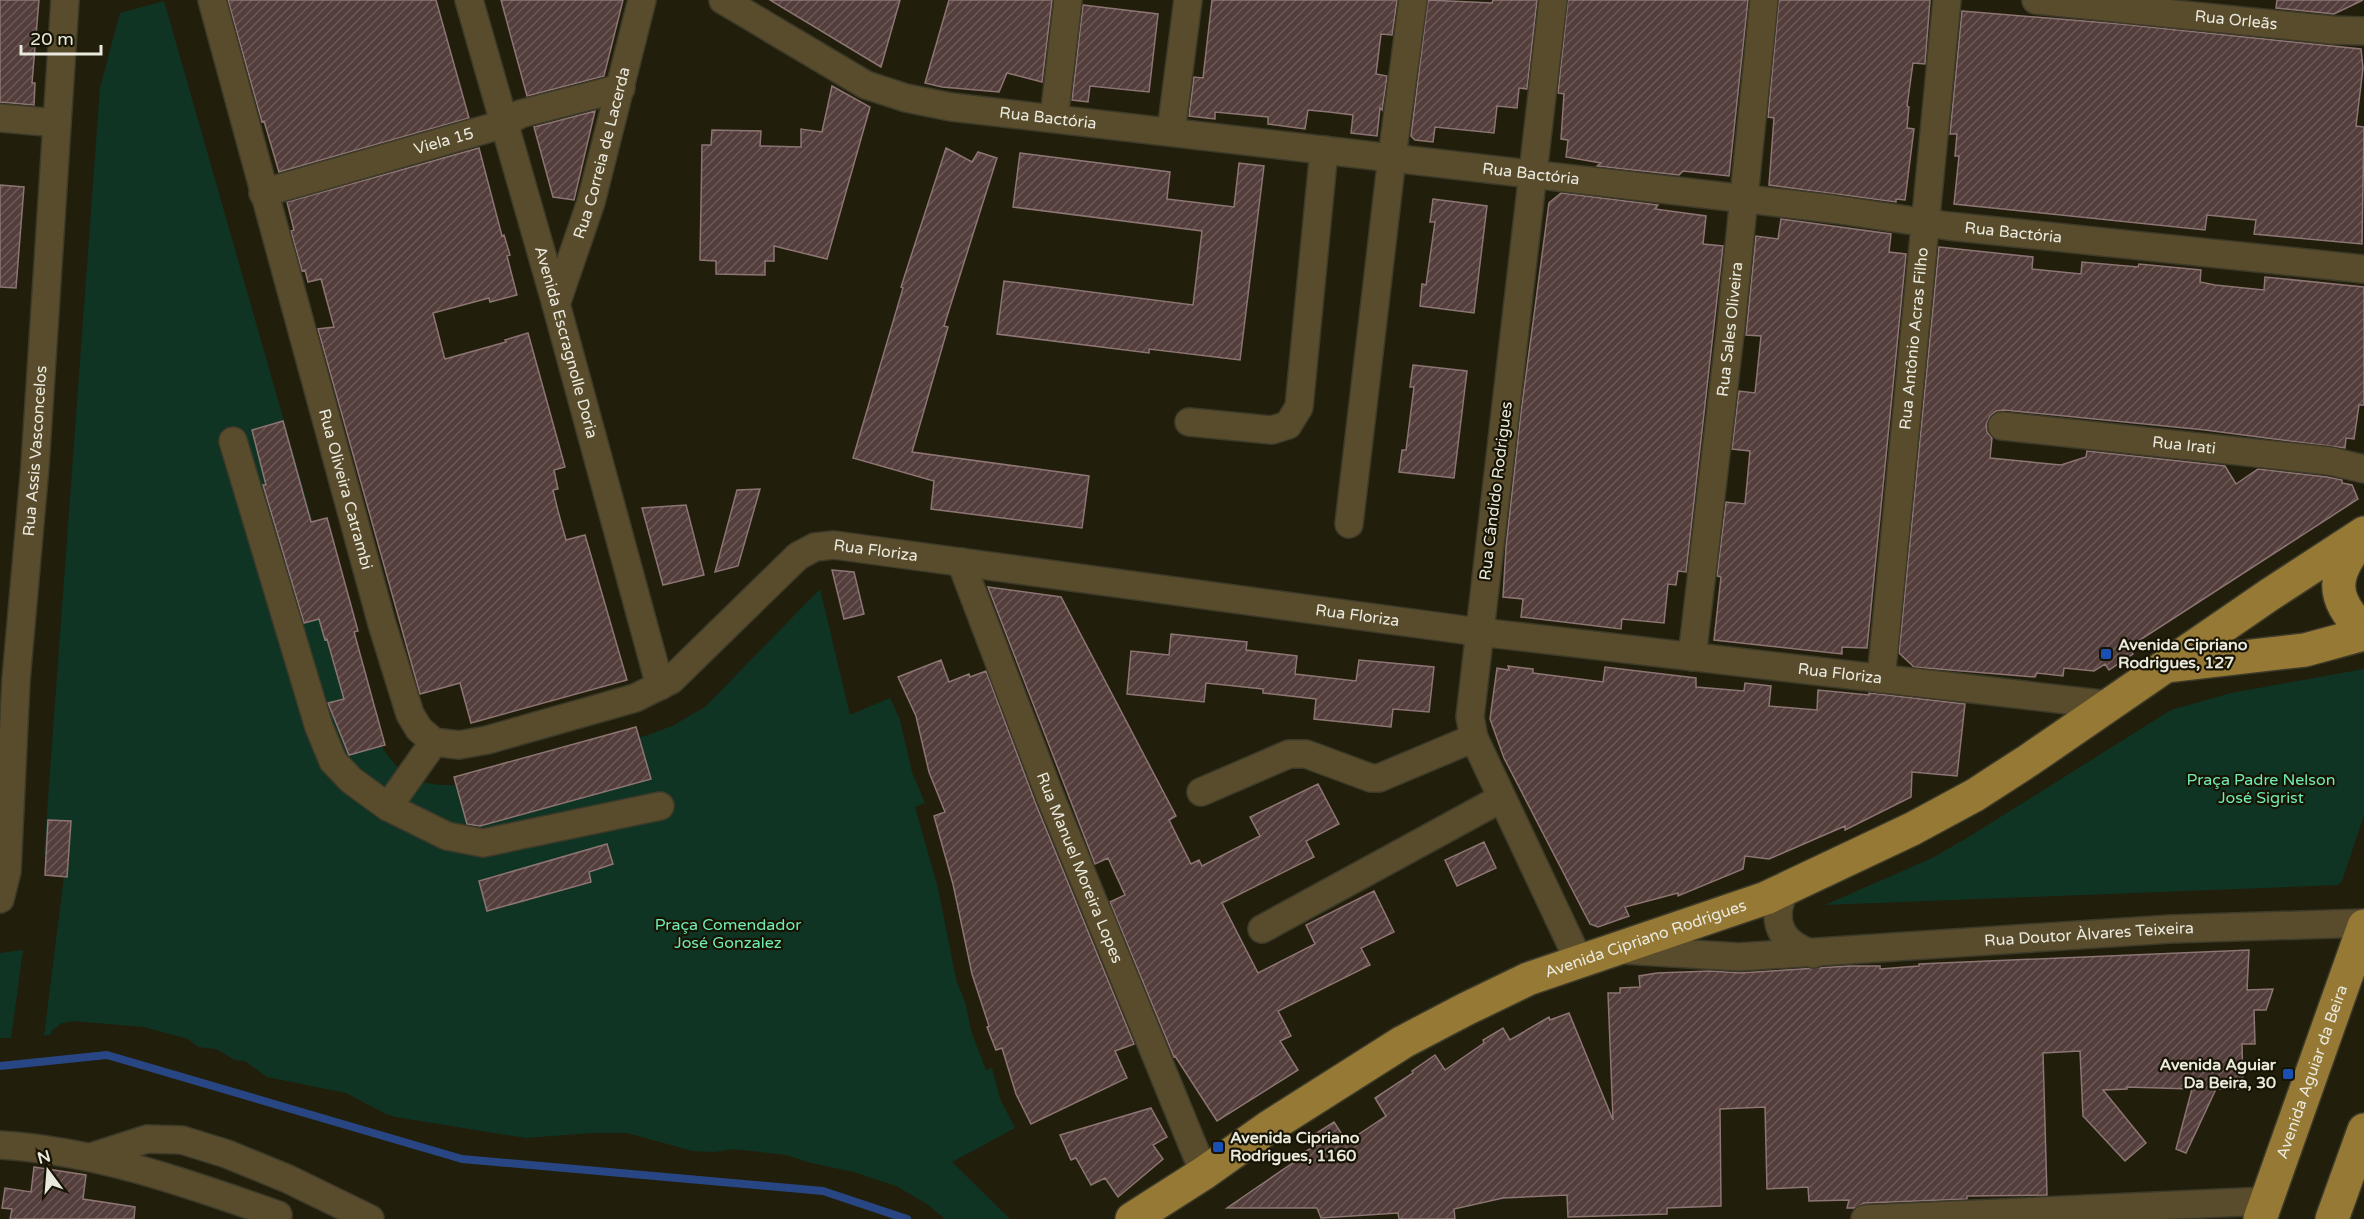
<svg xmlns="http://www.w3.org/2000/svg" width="2364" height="1219" viewBox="0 0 2364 1219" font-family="'Varela Round',sans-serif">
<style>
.park{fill:#103424}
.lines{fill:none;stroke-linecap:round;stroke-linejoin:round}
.stream{stroke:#284683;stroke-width:8}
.building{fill:url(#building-hatch);stroke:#8d7573;stroke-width:1.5}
.minor-casing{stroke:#3d3a29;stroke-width:30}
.major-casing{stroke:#3d3a29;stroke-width:36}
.minor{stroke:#594c2d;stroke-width:27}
.major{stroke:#957935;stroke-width:33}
.transit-dot{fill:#1a4fb4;stroke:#171404;stroke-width:2}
.labels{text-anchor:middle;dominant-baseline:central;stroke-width:4.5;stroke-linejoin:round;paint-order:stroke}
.street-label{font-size:16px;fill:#eae9dd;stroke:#171404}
.poi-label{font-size:16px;font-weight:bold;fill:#eae9dd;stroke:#171404;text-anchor:start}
.park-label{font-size:16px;fill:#70edb4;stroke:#171404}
</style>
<defs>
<pattern id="building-hatch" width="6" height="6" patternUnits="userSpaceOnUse" patternTransform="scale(1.5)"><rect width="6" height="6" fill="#533e3c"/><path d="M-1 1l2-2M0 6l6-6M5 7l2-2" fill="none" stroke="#6c5a58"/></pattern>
</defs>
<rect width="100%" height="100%" fill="#211e0c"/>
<path class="park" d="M164 1 373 733C402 780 414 787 469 785L648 735 672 726 705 707 820 589 850 715 890 698 900 720 912 772 925 803 915 807 938 888 956 979 966 1005 971 1031 986 1070 992 1068 1000 1099 1015 1128 952 1162 1010 1219H945L927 1204 896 1186 854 1172 811 1163 786 1155 734 1149 714 1152 693 1151 627 1133H591L526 1138 395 1117 384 1113 346 1093 267 1077 245 1061 235 1060 216 1049 198 1047 188 1039 144 1027 73 1021 62 1023 51 1031V1034L44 1036 65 868 44 854 100 88 120 13Z
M2364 669V815L2342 881 2338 885 1825 905 1932 858 1967 838 2171 710 2231 693Z
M23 950 11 1038H0V953Z"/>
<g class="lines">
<path class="stream" d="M0 1066 107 1055 462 1159 823 1191 907 1219"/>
</g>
<path class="building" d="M0 0H39L32 83H35L34 105 0 102Z
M228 0H436L469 118 279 172 264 121 262 122Z
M501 0H623L604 76 527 96Z
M770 0H900L881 67Z
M949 0H1052L1042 82 1007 73 999 92 942 87 925 83Z
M1212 0H1397L1392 35 1381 34 1376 74 1387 76 1382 110 1380 108 1377 136 1351 133 1353 115 1329 112 1308 110 1305 129 1268 124V117L1215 112V119L1189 116 1194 77 1203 78Z
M1428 0 1492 3 1493 0H1537L1527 89 1519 88 1517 108 1497 106 1494 133 1435 127 1433 142 1415 140 1411 136Z
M1568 0H1748L1729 176 1683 171 1679 175 1597 166 1601 163 1566 157 1568 140 1561 139 1564 94 1558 93Z
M1779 0H1930L1925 64 1913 63 1907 106 1909 107 1907 128 1914 129 1905 200 1896 199V202L1769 185 1774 118 1768 117Z
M2277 0H2363L2334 14 2276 8Z
M1083 5 1158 14 1149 92 1090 86 1088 102 1072 100Z
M1962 11 2120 24 2361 49 2363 68 2356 126 2364 127 2362 244 2254 234 2256 220 2207 215 2205 230 1954 204 1959 156H1955L1957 134H1950Z
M832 86 870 107 827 259 774 246V261H765V275L716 274V261L700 260 702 145H711L712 130 761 131 760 146 801 147V129L822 132Z
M595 111 574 200 553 197 534 127Z
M479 148 502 236 504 235 510 255 507 256 517 295 490 302 489 298 433 313 444 356 445 359 506 342 505 340 528 333 565 467 554 470 558 489 553 490 558 511 566 540 585 535 627 680 471 723 460 683 420 694 318 329 334 327 321 279 308 282 305 270 302 271 291 231 294 230 287 202Z
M946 148 972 162 978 152 997 158 944 326 948 327 912 452 1089 476 1082 528 931 509 934 481 853 458 903 288 901 287Z
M1020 153 1170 172 1167 199 1234 207 1239 163 1264 166 1240 360 1149 349V353L997 334 1004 281 1193 305 1202 231 1013 207Z
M0 185 24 187 16 288 0 287Z
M1561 193 1658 205 1655 209 1706 216 1703 244 1723 246 1686 572 1678 571 1676 585 1668 584 1664 623 1622 619 1621 629 1521 617 1523 599 1503 597 1506 547 1521 412 1549 203Z
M1433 199 1487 206 1474 313 1420 306 1422 284 1426 285 1435 222H1430Z
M1781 219 1891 234 1889 252 1906 254 1867 648 1842 647V654L1714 640 1721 577 1717 576 1726 502 1745 504 1747 483 1750 451 1732 449 1739 391 1755 393 1761 336 1746 335 1756 236 1778 239Z
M1939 247 2033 257 2032 269 2081 274 2082 262 2138 267 2139 264 2201 270 2200 282 2215 285 2264 290 2265 277 2364 287V405H2359L2354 439 2346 438 2345 448 2205 430 2004 410 1996 411 1990 416 1986 425 1987 432 1992 438 1990 458 2061 465 2086 457 2087 451 2225 466 2236 484 2258 469 2327 477 2342 480V483L2352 485 2358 499 2129 647 2133 654 2109 670 2105 664 2094 671 2064 668 2063 676 2037 673 2035 677 1914 667 1899 653Z
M1413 365 1467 371 1454 478 1399 472 1402 450H1406L1414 387H1410Z
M283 421 311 522 327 518 358 631 354 632 385 745 349 755 328 703 344 699 327 639 325 640 319 619 304 623 263 485H266L252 430Z
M760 489 738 566 715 572 737 490Z
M686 505 704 575 663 585 642 508Z
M832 570 854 572 864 614 844 619Z
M988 587 1061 597 1176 816 1169 820 1191 864 1199 860 1202 866 1260 836 1250 817 1318 784 1339 824 1306 841 1314 857 1222 903 1258 973 1315 944 1306 925 1374 891 1394 932 1361 948 1370 965 1278 1011 1291 1036 1280 1041 1298 1070 1217 1121 1175 1056 1174 1057 1110 902 1125 895 1108 858 1095 864Z
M1171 634 1247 642 1246 650 1297 656 1295 674 1356 681 1359 660 1434 667 1429 712 1393 709 1391 727 1314 719 1316 699 1263 693V689L1206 683 1204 702 1127 694 1131 651 1169 655Z
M941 660 949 682 969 674 970 677 986 671 1035 802 1134 1044 1115 1051 1127 1078 1031 1124 1016 1094 1002 1048 996 1050 987 1027 989 1026 972 974 953 884 934 816 945 812 929 772 916 716 898 677Z
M1508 666 1533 669V673L1603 682 1605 667 1696 678V687L1744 691 1745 683 1771 686 1769 706 1817 710 1818 690 1869 695V693L1965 704 1957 776 1912 772 1911 797 1845 830V826L1769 859 1745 856 1743 869 1678 896V893L1625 907 1629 916 1598 927 1590 924 1504 758 1490 719 1497 668 1509 670Z
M636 727 651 779 480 826 467 824 454 777Z
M48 820 71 821 67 877 45 875Z
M1484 842 1496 868 1457 886 1445 860Z
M607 844 613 864 589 872 591 882 487 911 479 881Z
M2249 950 2247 990 2273 989 2266 1010H2254L2255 1044H2242L2243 1089H2216L2186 1153 2176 1149 2192 1089 2127 1087V1089L2103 1090 2146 1143 2125 1161 2083 1116 2080 1051 2043 1053 2047 1195 1967 1196V1199L1864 1203 1855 1208H1847L1849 1200 1809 1201 1808 1187 1767 1189 1765 1107 1720 1109 1721 1206 1667 1208V1214L1568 1217 1567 1195 1503 1198 1454 1209 1455 1219H1399L1398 1213 1321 1218 1317 1208H1227L1297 1160 1296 1156 1320 1144 1315 1134 1334 1122 1347 1142 1386 1116 1375 1098 1413 1073 1412 1071 1435 1055 1445 1070 1484 1043 1483 1040 1503 1028 1510 1040 1549 1017 1550 1020 1569 1013 1613 1120 1608 993H1620V988L1640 987 1639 976 1657 973 1711 971 1740 973 1849 966H1880V969L1919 966V964Z
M1151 1108 1167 1137 1153 1145 1163 1159 1118 1197 1105 1178 1091 1185 1076 1158 1071 1160 1060 1135Z
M34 1167 86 1175 83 1199 135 1207 134 1219H10L12 1209 2 1208 5 1188 31 1192Z"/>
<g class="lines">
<defs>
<g id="minor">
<path id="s1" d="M212 0 382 624 410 714 419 729 434 742 459 745 487 740 635 698 671 680 798 556 815 547 834 545 1479 632 2110 705"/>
<path id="s2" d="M469 0 556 304 660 686"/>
<path id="s3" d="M723 0 866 85 906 98 951 107 1833 209 1948 226 2364 269"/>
<path d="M1553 0 1470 717 1474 738 1579 961"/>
<path id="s4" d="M2036 0 2332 30 2364 31"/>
<path d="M0 118 57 123"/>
<path d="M1054 118 1068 0"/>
<path d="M1171 132 1188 0"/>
<path id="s5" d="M263 193 504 124 520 114 621 88"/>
<path id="s6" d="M556 304 591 202 642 0"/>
<path d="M1189 422 1272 430 1288 425 1299 407 1324 150"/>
<path id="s7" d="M2002 426 2330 461 2364 469"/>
<path d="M233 441 319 727 333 761 351 780 388 807"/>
<path d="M1349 524 1392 157 1413 0"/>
<path id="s8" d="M961 562 1050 796 1204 1173"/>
<path id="s9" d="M1692 657 1731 325 1764 0"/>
<path id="s10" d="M1881 679 1947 0"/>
<path d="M434 742 388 807 447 836 483 843 660 806"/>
<path d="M1201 792 1289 754H1306L1371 778H1379L1474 738"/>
<path d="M1786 888C1769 920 1780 944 1814 954"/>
<path id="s11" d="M0 899 7 871 16 680 35 466 65 0"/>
<path d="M1262 929 1502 798"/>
<path id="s12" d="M1624 950 1739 957 2171 929 2364 923"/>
<path d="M0 1145C97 1151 187 1183 278 1215"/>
<path d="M91 1157 147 1139 182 1140 227 1154 288 1179 370 1219"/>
<path d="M1865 1219 2266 1201"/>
</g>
<g id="major">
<path d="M2363 537C2332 575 2329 596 2364 631"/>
<path d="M2166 666 2305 650 2364 634"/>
<path id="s13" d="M1132 1219 1204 1173 1269 1127 1403 1042 1466 1009 1528 979 1766 898 1912 829 1975 795 2029 760 2269 595 2364 533"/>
<path id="s14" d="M2260 1219 2364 926"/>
<path d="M2332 1219 2364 1130"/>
</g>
</defs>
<use href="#minor" class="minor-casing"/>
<use href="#major" class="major-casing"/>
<use href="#minor" class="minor"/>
<use href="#major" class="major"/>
</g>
<g class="transit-dot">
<rect x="2100" y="648" width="12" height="12" rx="3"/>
<rect x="2282" y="1068" width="12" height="12" rx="3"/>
<rect x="1212" y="1141" width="12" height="12" rx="3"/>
</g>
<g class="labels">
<g class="street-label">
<text stroke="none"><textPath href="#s4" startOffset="201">Rua Orleãs</textPath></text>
<text stroke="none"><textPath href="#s3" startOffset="352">Rua Bactória</textPath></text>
<text stroke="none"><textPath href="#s5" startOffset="188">Viela 15</textPath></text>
<text stroke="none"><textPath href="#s6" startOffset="158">Rua Correia de Lacerda</textPath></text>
<text stroke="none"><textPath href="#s3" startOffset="838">Rua Bactória</textPath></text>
<text stroke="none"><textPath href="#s3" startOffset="1324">Rua Bactória</textPath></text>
<text stroke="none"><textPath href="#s9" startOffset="330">Rua Sales Oliveira</textPath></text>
<text stroke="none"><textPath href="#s10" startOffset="342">Rua Antônio Acras Filho</textPath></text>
<text stroke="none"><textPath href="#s2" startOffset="356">Avenida Escragnolle Doria</textPath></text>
<text stroke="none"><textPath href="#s7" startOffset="183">Rua Irati</textPath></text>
<text stroke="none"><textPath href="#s11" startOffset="450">Rua Assis Vasconcelos</textPath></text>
<text stroke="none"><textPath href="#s1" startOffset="507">Rua Oliveira Catrambi</textPath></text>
<text transform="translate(1496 491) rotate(-83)">Rua Cândido Rodrigues</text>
<text stroke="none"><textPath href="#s1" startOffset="1284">Rua Floriza</textPath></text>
<text stroke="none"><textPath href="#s1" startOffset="1770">Rua Floriza</textPath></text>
<text stroke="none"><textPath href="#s1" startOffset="2256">Rua Floriza</textPath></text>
<text stroke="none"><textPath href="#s8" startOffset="328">Rua Manuel Moreira Lopes</textPath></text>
<text stroke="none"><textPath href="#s12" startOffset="466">Rua Doutor Àlvares Teixeira</textPath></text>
<text stroke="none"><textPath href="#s13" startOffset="588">Avenida Cipriano Rodrigues</textPath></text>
<text stroke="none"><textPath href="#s14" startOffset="156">Avenida Aguiar da Beira</textPath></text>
</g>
<g class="poi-label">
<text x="2118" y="645">Avenida Cipriano<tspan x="2118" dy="18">Rodrigues, 127</tspan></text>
<text x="2276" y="1065" text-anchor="end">Avenida Aguiar<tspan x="2276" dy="18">Da Beira, 30</tspan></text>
<text x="1230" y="1138">Avenida Cipriano<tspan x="1230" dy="18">Rodrigues, 1160</tspan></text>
</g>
<g class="park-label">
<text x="2261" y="780">Praça Padre Nelson<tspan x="2261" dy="18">José Sigrist</tspan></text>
<text x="728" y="925">Praça Comendador<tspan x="728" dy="18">José Gonzalez</tspan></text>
</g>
</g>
<g transform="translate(48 1171) rotate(344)" stroke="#171404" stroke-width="4.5" paint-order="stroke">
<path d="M0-4.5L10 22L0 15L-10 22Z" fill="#eae9dd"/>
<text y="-9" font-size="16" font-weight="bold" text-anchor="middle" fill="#eae9dd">N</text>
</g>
<path d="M21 45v9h80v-9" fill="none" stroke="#eae9dd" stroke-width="3"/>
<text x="30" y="45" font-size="18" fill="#eae9dd" stroke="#171404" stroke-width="4.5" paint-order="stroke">20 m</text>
</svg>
